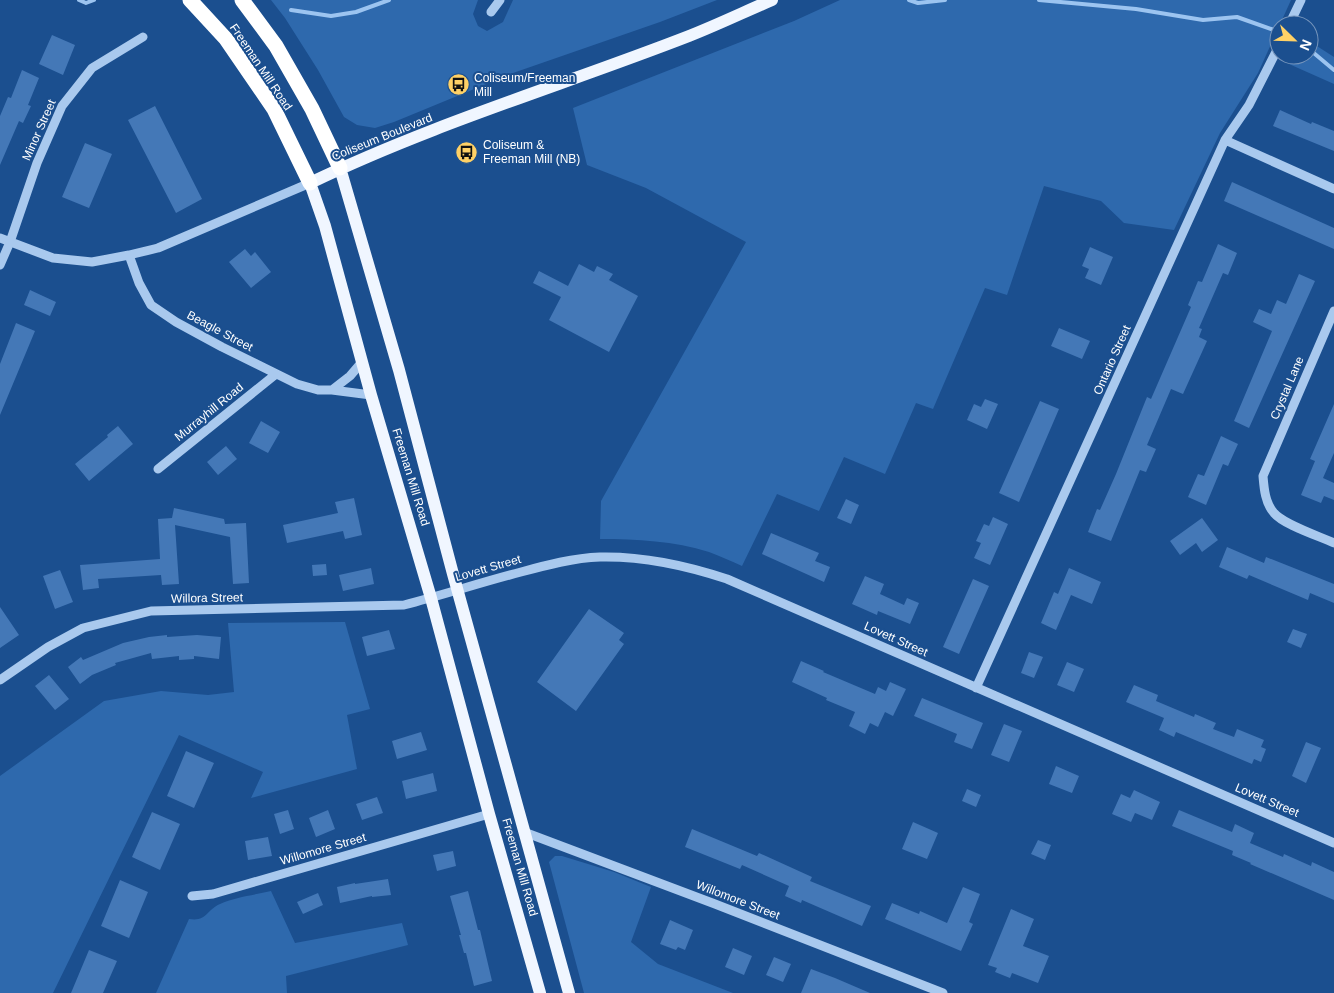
<svg xmlns="http://www.w3.org/2000/svg" width="1334" height="993" viewBox="0 0 1334 993" font-family="Helvetica,sans-serif">
<style>
.green{fill:#2e69ad}
.lines{fill:none;stroke-linecap:round;stroke-linejoin:round}
.stream{stroke:#9cc4f0;stroke-width:4}
.building{fill:#4478b7}
.minor{stroke:#a9c9ee;stroke-width:9}
.major{stroke:#f0f6ff;stroke-width:12}
.highway{stroke:#fff;stroke-width:15}
.labels{text-anchor:middle;dominant-baseline:central;stroke-width:4;stroke-linejoin:round;paint-order:stroke}
.street-label{font-size:12px;fill:#fff;stroke:#1b4f8f}
.poi-label{font-size:12px;fill:#fff;stroke:#1b4f8f;text-anchor:start}
</style>
<rect width="100%" height="100%" fill="#1b4f8f"/>
<path class="green" d="M271 0H478L473 14 478 26 487 31 503 22 513 0H717L660 22 513 73 394 122 375 128 357 125 344 117 318 70 285 18Z
M840 0H1291L1258 73 1220 133 1174 230 1124 223 1101 201 1044 186 1007 295 985 288 933 409 916 403 885 474 844 457 819 511 777 494 742 566C731 561 720 556 709 552 674 541 637 539 600 539L601 501 746 242 646 188 587 165 573 108 794 21Z
M1309 41 1334 57V84L1289 64 1293 55H1309Z
M345 622 370 709 347 715 357 769 251 798 263 772 179 735 53 993H0V776L104 701 161 691 208 695 234 692 228 623Z
M555 856H562L614 872 651 887 631 942 658 964 733 993H584L549 862Z
M271 891 295 943 402 923 408 945 286 976 287 993H156L189 919C207 922 206 910 220 904 235 897 255 895 271 891Z"/>
<g class="lines">
<path class="stream" d="M79 0 86 3 94 0
M909 0 918 3 945 0
M1039 0 1136 9 1203 20 1237 17 1274 30
M291 10 331 16 356 12 389 0
M1309 49 1334 70"/>
</g>
<path class="building" d="M52 35 75 45 63 75 39 64Z
M22 70 39 78 28 105 31 106 23 123 19 121 0 165V116L8 97 11 98Z
M155 106 202 199 176 213 128 120Z
M1280 110 1311 124 1312 122 1334 131V151L1273 126Z
M85 143 112 154 89 208 62 197Z
M1232 182 1334 228V249L1224 201Z
M1218 244 1237 253 1228 275 1223 273 1199 328 1202 329 1199 337 1207 341 1183 394 1171 389 1147 445 1156 449 1146 472 1140 470 1111 541 1088 532 1097 509 1100 510 1116 474 1147 397 1151 399 1191 307 1188 305 1198 281 1202 282Z
M1090 247 1113 257 1101 285 1085 278 1089 269 1082 266Z
M245 249 251 256 255 252 271 272 251 288 229 262Z
M579 264 594 272 597 266 613 274 609 280 638 296 609 352 549 320 561 297 533 283 539 271 568 286Z
M1299 274 1315 281 1249 428 1234 421 1272 331 1253 322 1259 309 1271 314 1277 300 1286 304Z
M30 290 56 302 50 316 24 305Z
M16 323 35 331 0 415V364Z
M1059 328 1090 341 1082 359 1051 346Z
M985 399 998 404 987 429 967 420 974 404 981 407Z
M1040 401 1059 409 1019 502 999 493Z
M1334 404V453L1323 478 1334 483V500L1324 496 1321 503 1301 495 1315 461 1310 459Z
M261 421 280 432 268 453 249 443Z
M118 426 133 444 89 481 75 464 108 437 107 435Z
M1221 436 1238 444 1228 466 1223 464 1206 505 1188 497 1198 474 1204 476Z
M226 446 237 459 218 475 207 462Z
M354 498 362 535 345 539 343 531 287 543 283 525 338 513 335 502Z
M846 499 859 505 851 524 837 518Z
M174 508 224 519 225 524 246 523 249 583 233 584 230 537 175 525 179 584 162 585 161 575 98 579 99 588 83 590 80 565 160 559 158 519 172 518Z
M993 517 1008 524 990 565 974 558 981 543 976 541 984 524 989 526Z
M1202 518 1218 540 1202 552 1196 543 1180 555 1170 541Z
M771 533 819 553 815 561 830 567 824 582 762 554Z
M1227 547 1264 563 1266 557 1334 584V603L1310 593 1308 600 1249 575 1247 579 1219 567Z
M326 564 327 575 313 576 312 565Z
M371 568 374 584 343 591 339 575Z
M1069 568 1101 582 1092 604 1071 595 1056 630 1041 623 1054 592 1058 594Z
M60 570 73 602 55 609 43 576Z
M865 576 884 584 880 594 904 605 907 598 919 603 910 624 878 611 877 615 852 604Z
M973 579 989 586 959 654 943 647Z
M0 607 19 635 0 648Z
M589 609 624 633 619 640 624 644 576 711 537 682Z
M1293 629 1307 634 1301 648 1287 642Z
M389 630 395 649 367 656 362 637Z
M167 635V637L197 635 221 637 219 659 194 656V659L179 660V656L152 659 151 653 115 663 116 665 92 675 80 684 68 667 81 657 83 660 123 643 149 637Z
M1029 652 1043 657 1034 678 1021 673Z
M801 661 824 671 823 672 875 694 878 687 886 691 890 682 906 689 893 716 885 712 878 727 870 723 865 734 849 726 855 712 826 700 827 698 792 682Z
M1067 662 1084 669 1074 692 1057 685Z
M49 675 69 699 55 710 35 686Z
M1134 685 1158 695 1156 701 1194 717 1195 714 1216 723 1213 729 1234 737 1237 729 1264 740 1261 747 1266 749 1261 762 1254 759 1252 764 1176 732 1174 737 1159 730 1164 718 1126 702Z
M922 698 983 723 972 749 954 742 957 734 914 716Z
M1004 724 1022 731 1009 762 991 755Z
M421 732 427 750 397 759 392 741Z
M1306 742 1321 748 1306 783 1292 776Z
M186 751 214 763 194 808 167 796Z
M1056 766 1079 776 1072 793 1049 784Z
M433 773 437 791 406 799 402 781Z
M967 789 981 795 976 807 962 801Z
M1134 790 1160 802 1152 820 1135 813 1131 822 1112 814 1121 794 1130 798Z
M377 797 383 813 362 820 356 804Z
M288 810 294 829 280 834 274 814Z
M328 810 335 829 316 837 309 818Z
M1179 810 1232 832 1235 824 1254 833 1250 843 1283 857 1284 854 1311 866 1312 862 1334 872V900L1250 864 1251 863 1232 855 1233 851 1172 826Z
M152 812 180 824 160 870 132 857Z
M913 822 938 833 927 859 902 849Z
M692 829 757 856 759 853 812 877 810 881 871 906 862 926 802 900 801 903 785 896 789 886 742 865 740 869 685 847Z
M268 837 272 856 248 860 245 841Z
M1038 840 1051 845 1045 860 1031 854Z
M453 851 456 866 437 871 433 855Z
M388 879 391 895 372 897V896L340 903 337 887 355 883V884Z
M120 880 148 892 129 938 101 926Z
M963 887 980 894 969 922 973 924 961 951 885 919 892 903 919 914 920 911 947 923Z
M468 891 478 930H480L492 981 474 986 466 953H464L459 935H461L450 896Z
M318 893 323 905 303 914 297 902Z
M1011 909 1034 919 1023 946 1049 956 1038 983 1012 973 1010 978 995 972 997 968 988 965Z
M670 920 693 930 685 950 678 947 676 950 660 944Z
M733 948 752 956 744 975 725 967Z
M89 950 117 961 103 993H71Z
M774 957 791 964 783 982 766 975Z
M811 969 835 978 870 993H801Z"/>
<g class="lines">
<path class="minor" d="M491 12 500 0
M1289 25 1301 0
M1225 140 1334 189
M0 238 53 258 92 262 129 255 158 248 310 183
M129 255 139 283 151 305 176 322 222 347 297 384 318 390H332L371 395
M0 265 10 242 37 163 62 106 92 68 143 37
M1334 311 1263 476C1264 488 1265 503 1274 513 1284 525 1319 536 1334 543
M332 390 350 376 362 362
M158 469 276 374
M0 680 48 647 83 628 151 611 404 605C443 595 482 582 521 572 547 565 573 558 600 557 644 556 685 565 727 579L1334 843
M976 688 1225 140 1249 105 1279 46
M524 832 715 904 943 993
M192 896 213 894 489 814"/>
<path class="major" d="M340 168 399 370 453 574 569 993
M540 993 489 814 431 598 371 395 325 226 310 183C432 124 563 85 689 36 717 25 744 12 772 0"/>
<path class="highway" d="M190 0 226 39 274 109 310 183
M242 0 276 46 312 109 340 168"/>
</g>
<defs>
<symbol id="bus-disc" viewBox="-11 -11 22 22"><circle r="9.5" fill="#ffd166" stroke="#1b4f8f"/><path d="M-5-6H5V4H4V6H2V4H-2V6H-4V4H-5ZM-3.5-4V0h7V-4ZM-3.5 1.2v1.5H-2V1.2ZM2 1.2v1.5H3.5V1.2Z" fill="#111"/></symbol>
</defs>
<g fill-rule="evenodd">
<use href="#bus-disc" x="446" y="72" width="25" height="25"/>
<use href="#bus-disc" x="454" y="140" width="25" height="25"/>
</g>
<g class="labels">
<g class="street-label">
<text transform="translate(261 67) rotate(56)">Freeman Mill Road</text>
<text transform="translate(39 130) rotate(-66)">Minor Street</text>
<text transform="translate(382 137) rotate(-22)">Coliseum Boulevard</text>
<text transform="translate(220 331) rotate(28)">Beagle Street</text>
<text transform="translate(1112 360) rotate(-66)">Ontario Street</text>
<text transform="translate(1287 388) rotate(-67)">Crystal Lane</text>
<text transform="translate(209 412) rotate(-39)">Murrayhill Road</text>
<text transform="translate(411 477) rotate(73)">Freeman Mill Road</text>
<text transform="translate(488 568) rotate(-16)">Lovett Street</text>
<text transform="translate(207 598) rotate(-1)">Willora Street</text>
<text transform="translate(896 639) rotate(24)">Lovett Street</text>
<text transform="translate(1267 800) rotate(23)">Lovett Street</text>
<text transform="translate(323 849) rotate(-16)">Willomore Street</text>
<text transform="translate(520 867) rotate(74)">Freeman Mill Road</text>
<text transform="translate(738 900) rotate(21)">Willomore Street</text>
</g>
<g class="poi-label">
<text x="474" y="78">Coliseum/Freeman<tspan x="474" dy="14">Mill</tspan></text>
<text x="483" y="145">Coliseum &amp;<tspan x="483" dy="14">Freeman Mill (NB)</tspan></text>
</g>
</g>
<g transform="translate(1294 40) rotate(113)"><circle r="24" fill="#1b4f8f" stroke="#7695bc"/>
<path d="M0-4L9 19L0 12L-9 19Z" fill="#ffd166"/>
<text y="-8" font-size="14" font-weight="bold" text-anchor="middle" fill="#ffffff">N</text>
</g>
</svg>
